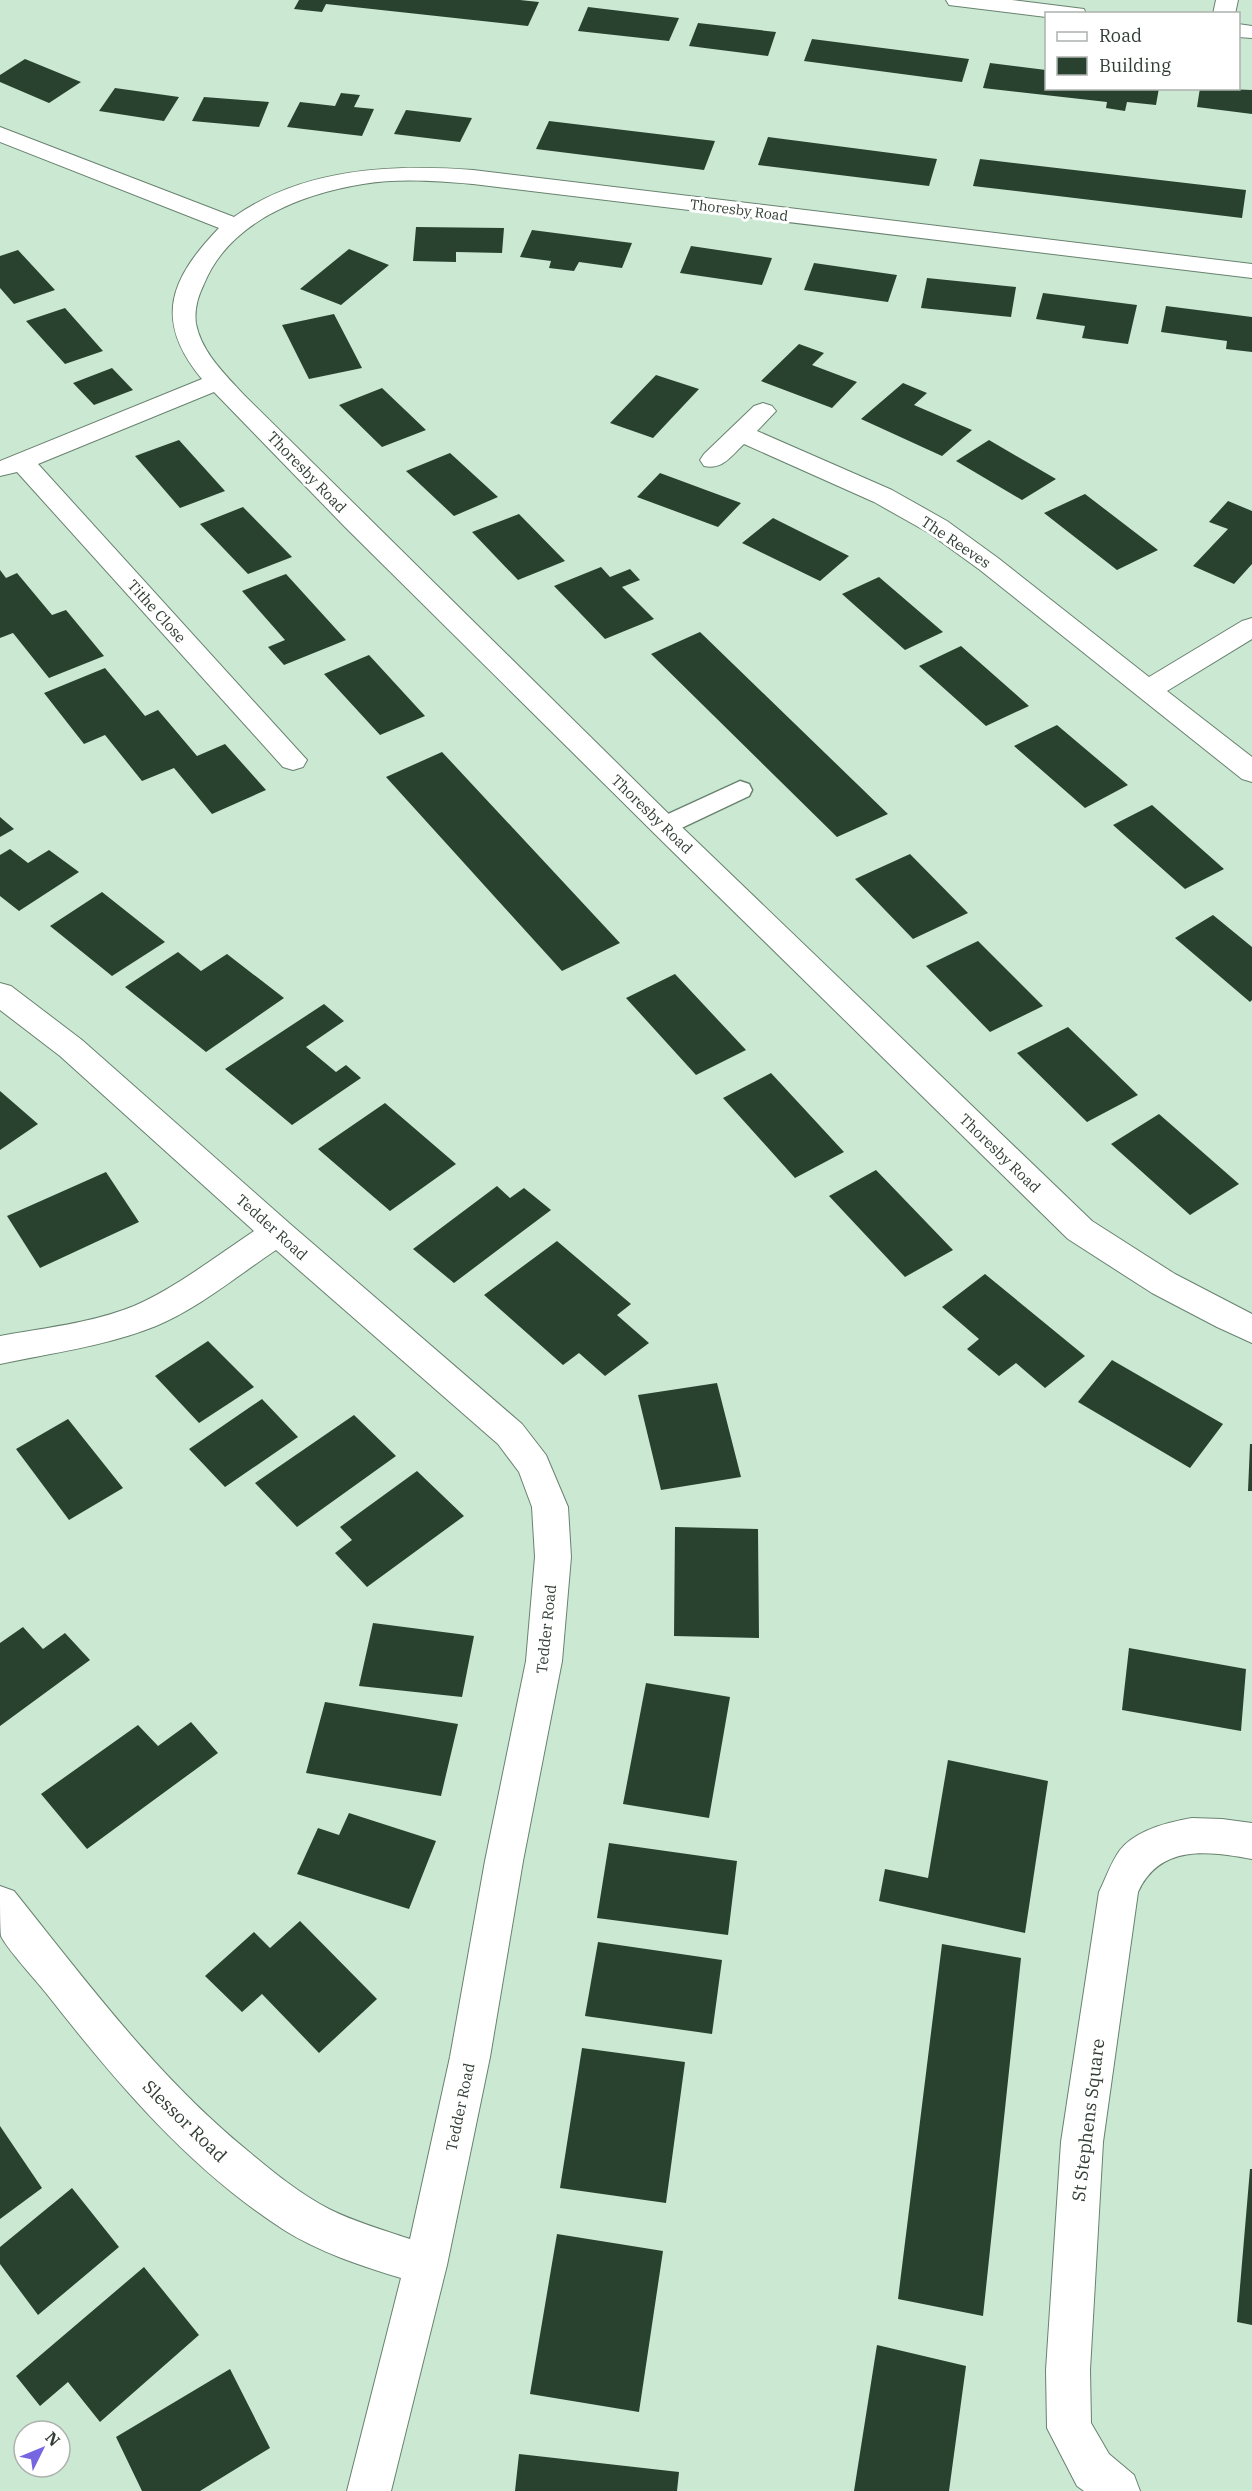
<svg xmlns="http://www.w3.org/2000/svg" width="1252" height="2491" viewBox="0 0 1252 2491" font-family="'IBM Plex Serif',serif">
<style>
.building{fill:#294230}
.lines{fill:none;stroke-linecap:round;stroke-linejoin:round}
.lane-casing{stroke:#68826f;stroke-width:3}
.street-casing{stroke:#68826f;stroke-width:2}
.secondary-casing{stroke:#68826f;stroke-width:2}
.lane{fill:#fff;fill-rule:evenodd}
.street{fill:#fff;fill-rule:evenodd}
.secondary{fill:#fff;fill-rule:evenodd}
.labels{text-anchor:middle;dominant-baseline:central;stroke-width:6;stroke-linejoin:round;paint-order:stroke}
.far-street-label{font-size:14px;fill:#323e35;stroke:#fff}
.street-label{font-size:15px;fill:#323e35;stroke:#fff}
.near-street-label{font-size:18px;fill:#323e35;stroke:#fff}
</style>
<rect width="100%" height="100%" fill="#cbe8d2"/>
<path class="building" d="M299 0H520L539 2 528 26 326 4 322 12 294 9Z
M588 7 679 18 669 41 578 31Z
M698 23 776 32 768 56 689 46Z
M812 39 969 59 962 82 804 61Z
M25 59 81 82 49 103 0 82V75Z
M990 63 1046 70V88H1159L1156 105 1127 102 1125 111 1106 108 1107 102 983 88Z
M115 88 179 97 164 121 99 111Z
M1200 88 1252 90V114L1197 107Z
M341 93 360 95 354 107 374 109 362 136 287 127 300 102 335 106Z
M204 97 269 102 259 127 192 121Z
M406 110 472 118 460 142 394 134Z
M549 121 715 141 704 170 536 149Z
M768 137 937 159 929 186 758 165Z
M980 159 1246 190 1242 218 973 186Z
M416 227 504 228 502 253 456 252V262L413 261Z
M532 230 632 243 622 268 579 262 574 271 549 268 551 261 520 257Z
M691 246 772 258 762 285 680 273Z
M349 249 389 265 341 305 300 289Z
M18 250 55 290 14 304 0 288V256Z
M814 263 897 275 888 302 804 290Z
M927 278 1016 287 1011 317 921 308Z
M1043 293 1137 305 1128 344 1082 338 1085 326 1036 319Z
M1166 306 1252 317V352L1226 349 1227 341 1161 332Z
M65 308 103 351 65 364 26 321Z
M334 314 362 368 309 379 282 325Z
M799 344 824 353 812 365 857 382 832 408 761 381Z
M112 368 133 390 94 405 73 383Z
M656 375 699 389 653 438 610 423Z
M903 383 927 393 914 405 972 430 942 456 861 419Z
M382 388 426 430 382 447 339 405Z
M179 440 225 491 180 508 135 456Z
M989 440 1056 479 1022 500 956 461Z
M450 453 498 497 454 516 406 471Z
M660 473 741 503 718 527 637 497Z
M1085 494 1158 550 1117 570 1044 513Z
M1228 501 1252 511V564L1234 584 1193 566 1228 529 1209 522Z
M243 507 292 557 248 574 200 524Z
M519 514 565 561 518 580 472 532Z
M773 518 849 556 820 581 742 543Z
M601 567 610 577 630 569 640 580 622 587 654 619 605 639 554 586Z
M0 570 6 578 17 573 52 615 66 610 104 656 49 678 13 633 0 638Z
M286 574 346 640 284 665 268 647 285 640 242 591Z
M879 577 943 632 905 650 842 594Z
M700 632 888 814 837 837 651 654Z
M961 646 1029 706 986 726 919 666Z
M369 655 425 716 380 735 324 674Z
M105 668 145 716 158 710 197 756 225 744 266 790 212 814 174 768 142 781 105 735 84 744 44 693Z
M1057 725 1128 785 1085 808 1014 746Z
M442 752 620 943 562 971 386 777Z
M1152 805 1224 869 1185 889 1113 825Z
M0 817 14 829 0 837Z
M10 849 28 863 49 850 79 872 19 911 0 896V855Z
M910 854 968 913 913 939 855 879Z
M102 892 165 942 112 976 50 926Z
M1213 915 1252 947V1000L1250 1002 1175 938Z
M978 941 1043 1006 990 1032 926 966Z
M178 952 201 971 227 954 284 998 206 1052 125 987Z
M675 974 746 1050 696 1075 626 998Z
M324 1004 344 1021 306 1047 336 1072 346 1065 361 1078 292 1125 225 1069Z
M1068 1027 1138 1095 1087 1122 1017 1053Z
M771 1073 844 1152 795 1178 723 1098Z
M0 1091 38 1124 0 1150Z
M385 1103 456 1164 390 1211 318 1149Z
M1159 1114 1239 1184 1190 1215 1111 1144Z
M876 1170 953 1250 905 1277 829 1196Z
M106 1172 139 1222 40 1268 7 1216Z
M497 1186 510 1198 524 1188 551 1210 454 1283 413 1249Z
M557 1241 631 1304 617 1315 649 1343 605 1376 579 1353 563 1365 484 1295Z
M985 1274 1085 1356 1045 1388 1016 1363 999 1376 967 1349 979 1339 942 1307Z
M208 1341 254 1387 199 1423 155 1376Z
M1112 1360 1223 1424 1190 1468 1078 1402Z
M717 1383 741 1477 661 1490 638 1395Z
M262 1399 298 1437 225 1487 189 1449Z
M354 1415 396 1456 297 1527 255 1483Z
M68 1419 123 1488 69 1520 16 1449Z
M1250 1444H1252V1491H1248Z
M417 1471 464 1516 367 1587 335 1553 352 1540 340 1527Z
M675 1527 758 1529 759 1638 674 1636Z
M373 1623 474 1636 462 1697 359 1686Z
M23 1627 43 1649 65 1633 90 1660 0 1726V1643Z
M1129 1648 1246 1669 1241 1731 1122 1710Z
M646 1683 730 1697 709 1818 623 1804Z
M325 1702 458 1724 441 1796 306 1773Z
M191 1722 218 1753 87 1849 41 1794 138 1725 158 1746Z
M948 1760 1048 1781 1025 1933 879 1901 885 1869 928 1878Z
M349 1813 436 1841 409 1909 297 1874 318 1828 339 1835Z
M609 1843 737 1861 728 1935 597 1918Z
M300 1921 377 1999 319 2053 262 1994 242 2012 205 1976 254 1932 270 1948Z
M598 1942 722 1960 712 2034 585 2016Z
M942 1944 1021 1958 983 2316 898 2299Z
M582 2048 685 2062 666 2203 560 2188Z
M0 2126 42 2188 0 2219Z
M1250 2169H1252V2325L1237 2322Z
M72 2188 119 2247 38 2315 0 2264V2247Z
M557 2234 663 2251 639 2412 530 2394Z
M144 2267 199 2335 100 2422 68 2382 40 2406 16 2376Z
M877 2345 966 2366 949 2491H854Z
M230 2369 270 2448 200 2491H142L116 2437Z
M519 2454 679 2472 677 2491H515Z"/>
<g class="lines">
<defs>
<path id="lane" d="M740 781 749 784 752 790 749 796 673 832 664 835 655 832 651 826 655 820Z"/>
<path id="street" d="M1216 0H1238L1235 14H1213Z
M0 127 234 217C303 168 392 164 473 170L1252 264V278L473 184C436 181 400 178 363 184 301 194 229 222 204 284 198 296 194 310 196 324 202 353 225 374 244 395L687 832 1092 1221 1175 1274 1252 1314V1343L1217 1327 1152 1293 1068 1239 667 846 345 527 214 392 38 464 307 760 303 767 293 770 283 767 17 472 0 476V461L202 379C153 320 170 279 219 228L0 142Z
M763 403 772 406 776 411 757 431 892 490 947 521 998 558 1149 677 1242 621 1252 618V639L1167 691 1252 757V782L1242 779 980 570 929 533 874 502 744 444C731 456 723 470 704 466L700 460 704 454 754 406Z
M0 983 11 986 82 1040 289 1223 522 1424 546 1455 568 1507 571 1557 562 1661 523 1861 490 2057 447 2265 391 2491H347L401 2278C361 2266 319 2252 284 2230 189 2169 115 2081 46 1993 35 1979 7 1949 1 1936 0 1926 0 1897 0 1886L14 1891C87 1982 157 2077 248 2151 273 2172 300 2194 329 2209 355 2222 383 2230 410 2239L450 2057 485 1861 526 1661 535 1557 532 1507 519 1472 498 1444 276 1250C237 1276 199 1308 156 1326 106 1346 52 1353 0 1364V1336C44 1328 92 1323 134 1306 177 1287 215 1257 254 1231L60 1056 0 1010Z
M1192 1818 1222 1819 1252 1823V1859C1208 1851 1160 1844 1138 1892L1103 2142 1090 2370 1091 2423 1109 2454 1134 2475 1140 2491H1084L1077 2486 1047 2428 1046 2370 1061 2142 1099 1892C1106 1878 1111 1862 1120 1850 1136 1830 1168 1822 1192 1818Z"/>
<path id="secondary" d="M946 0H1012L1084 9 1086 14H1046V17L957 6 949 5Z
M1238 24 1252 26V38L1238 37Z"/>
</defs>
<use href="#lane" class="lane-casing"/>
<use href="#street" class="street-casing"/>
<use href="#secondary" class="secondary-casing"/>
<use href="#lane" class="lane"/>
<use href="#street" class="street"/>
<use href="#secondary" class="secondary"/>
</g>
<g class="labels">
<g class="far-street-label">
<text transform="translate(739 210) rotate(7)">Thoresby Road</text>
</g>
<g class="street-label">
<text transform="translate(307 472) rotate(46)">Thoresby Road</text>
<text transform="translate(956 542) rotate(34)">The Reeves</text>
<text transform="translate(157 611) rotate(48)">Tithe Close</text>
<text transform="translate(652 814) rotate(44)">Thoresby Road</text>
<text transform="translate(1000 1153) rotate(44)">Thoresby Road</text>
<text transform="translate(272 1227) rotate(42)">Tedder Road</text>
<text transform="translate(546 1629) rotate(-84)">Tedder Road</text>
<text transform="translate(460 2107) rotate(-78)">Tedder Road</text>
</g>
<g class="near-street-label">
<text transform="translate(1088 2120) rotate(-83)">St Stephens Square</text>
<text transform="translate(185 2121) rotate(44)">Slessor Road</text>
</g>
</g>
<rect x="1045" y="12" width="195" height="78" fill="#ffffff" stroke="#adb2ae" stroke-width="1.5"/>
<rect x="1057" y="32" width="30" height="9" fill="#ffffff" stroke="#adb2ae" stroke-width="1.5"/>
<text x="1099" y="42" font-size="18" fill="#323e35">Road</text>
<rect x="1057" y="57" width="30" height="18" fill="#294230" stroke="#adb2ae" stroke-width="1.5"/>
<text x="1099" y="72" font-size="18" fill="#323e35">Building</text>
<g transform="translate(42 2449) rotate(47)"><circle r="28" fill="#ffffff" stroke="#adb2ae" stroke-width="1.5"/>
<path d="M0-4.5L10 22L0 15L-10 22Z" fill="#7766e1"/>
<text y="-9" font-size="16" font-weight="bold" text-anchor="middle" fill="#323e35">N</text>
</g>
</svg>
